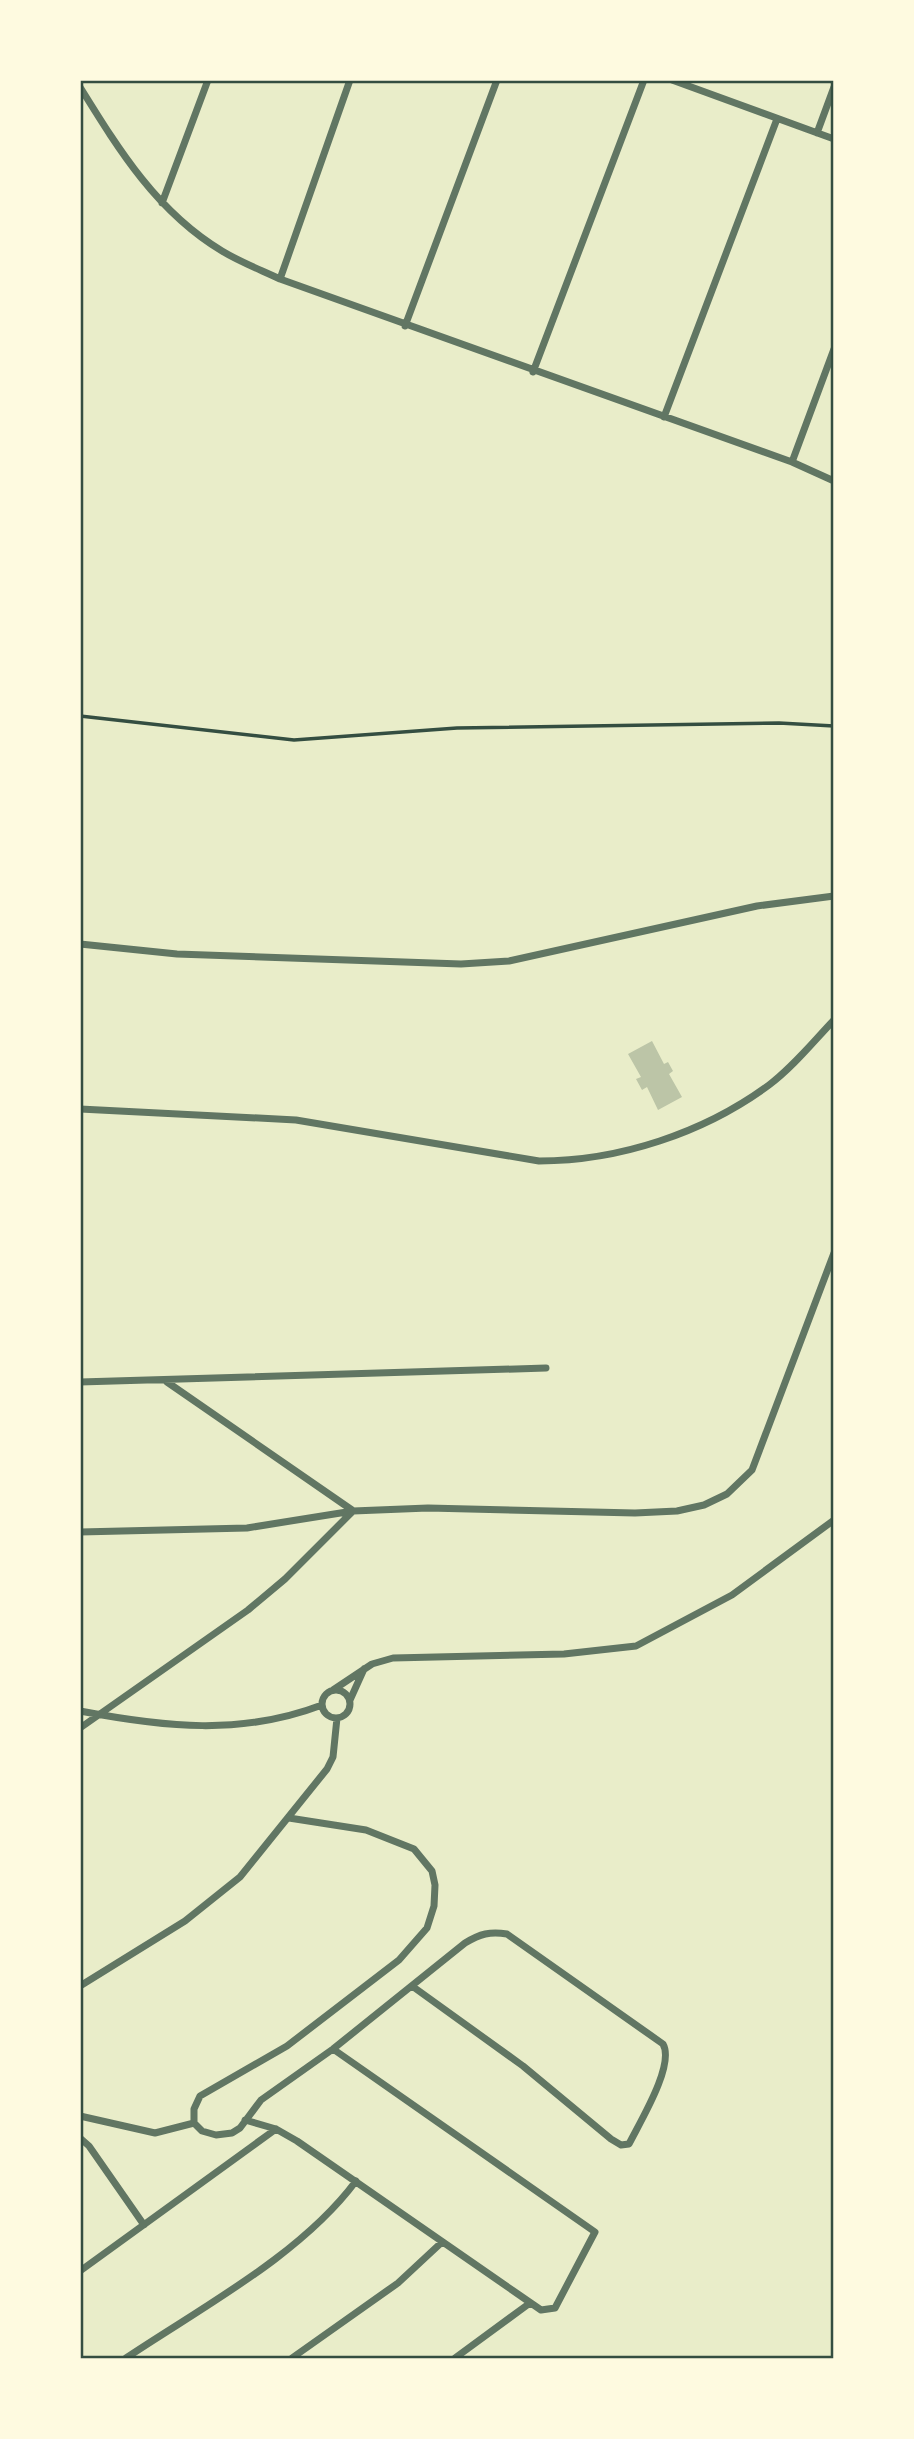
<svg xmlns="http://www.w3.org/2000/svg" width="914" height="2439" viewBox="0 0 914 2439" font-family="'Varela Round',sans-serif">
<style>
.building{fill:#bcc5a7}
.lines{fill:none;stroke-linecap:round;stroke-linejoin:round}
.path{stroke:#344e41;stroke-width:3.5}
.minor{stroke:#617663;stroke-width:7}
.neatline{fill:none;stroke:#344e41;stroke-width:2.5}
</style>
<rect width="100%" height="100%" fill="#e9edc9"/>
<path class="building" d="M652 1041 664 1064 668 1062 673 1071 669 1074 682 1097 658 1110 647 1087 642 1090 636 1079 641 1077 628 1054Z"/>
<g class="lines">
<path class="path" d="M80 716 294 740 457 728 779 723 834 726"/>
<path class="minor" d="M672 80 834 139
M80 87C119 150 157 212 222 251 240 262 261 270 280 279L792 462 834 481
M817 133 834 87
M162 203 208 80
M280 279 350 80
M405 326 497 80
M533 372 644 80
M664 417 777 119
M792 462 834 349
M80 944 177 954 461 964 509 961 757 906 834 896
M80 1109 296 1120 539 1161C619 1161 704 1133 769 1085 793 1067 813 1042 834 1020
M80 1382 546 1368
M167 1382 352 1510
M80 1532 247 1528 353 1511 428 1508 635 1513 677 1511 704 1505 727 1494 752 1470 834 1253
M333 1690 372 1664 393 1658 564 1654 636 1646 732 1595 834 1520
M322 1704a14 14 0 1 1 28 0a14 14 0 1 1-28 0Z
M350 1700 364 1669
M80 1711C164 1727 241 1736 322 1705
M80 1728 248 1610 285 1579 353 1511
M80 1986 185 1921 240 1877 327 1769 333 1757 337 1718
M80 2116 155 2133 194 2123
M245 2120 276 2129 297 2141 541 2310 555 2308 595 2232 333 2049
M194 2123 202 2131 216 2135 232 2133 240 2128 261 2100 333 2049 465 1943C480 1934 490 1931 507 1934L663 2044C675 2065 640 2122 629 2144L621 2145 611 2139 523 2066 412 1986
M194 2123V2109L200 2096 287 2046 399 1960 427 1928 434 1906 435 1885 432 1871 414 1849 366 1830 289 1818
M80 2138 89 2146 144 2225
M80 2271 276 2129
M126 2358C202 2307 301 2255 356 2181
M292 2358 398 2283 441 2243
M455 2358 530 2303"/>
</g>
<rect width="914" height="2439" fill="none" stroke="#fefae0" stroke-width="164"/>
<rect x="82" y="82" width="750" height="2275" class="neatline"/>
</svg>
